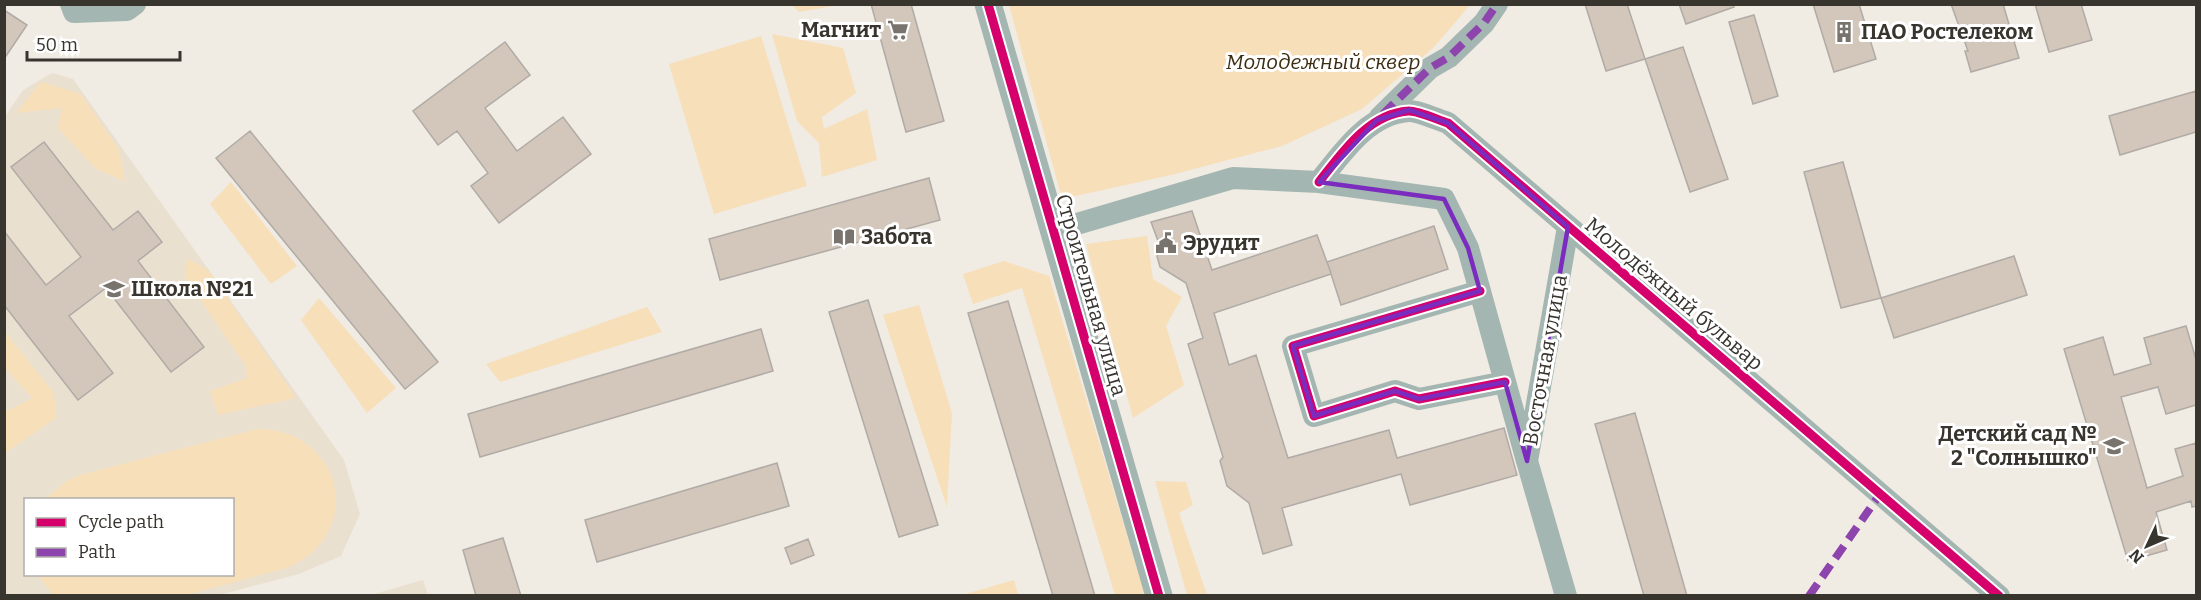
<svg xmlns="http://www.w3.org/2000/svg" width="2201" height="600" viewBox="0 0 2201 600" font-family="Bitter,serif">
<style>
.built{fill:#eae0d0;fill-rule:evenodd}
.green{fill:#f7dfba}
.building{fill:#d3c6ba;stroke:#b0aba6;stroke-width:1.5}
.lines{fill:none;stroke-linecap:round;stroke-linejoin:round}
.minor{stroke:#a4b6b1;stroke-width:22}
.tertiary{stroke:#a4b6b1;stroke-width:27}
.quiet{stroke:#8e44ad;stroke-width:8;stroke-dasharray:15 8;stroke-linecap:butt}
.cycleway-casing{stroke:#fff;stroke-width:13}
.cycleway{stroke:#d6006c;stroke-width:9}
.marked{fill:none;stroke:#7b2cbf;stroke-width:4.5;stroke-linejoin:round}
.labels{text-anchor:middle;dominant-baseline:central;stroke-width:6;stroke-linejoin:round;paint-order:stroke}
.poi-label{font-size:21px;font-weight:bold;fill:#38342e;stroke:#fff;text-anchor:start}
.park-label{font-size:21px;font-style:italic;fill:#3d2c11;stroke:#fff}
.street-label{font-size:21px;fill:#38342e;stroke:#fff}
</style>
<rect width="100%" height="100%" fill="#f0ebe3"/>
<path class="built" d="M52 73 73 79 344 460 360 514 341 556 299 574 219 595 8 596 5 591 4 118 23 90ZM26 500H232V574H26Z
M423 580 428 595H371Z"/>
<path class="green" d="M832 4 833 6 799 12 792 5Z
M1009 5V4L1470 5 1434 47 1362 109 1282 146 1171 175 1062 199Z
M772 34 843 48 856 93 822 117 824 129 867 109 877 160 822 177 819 143 797 121Z
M761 36 807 186 714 214 669 64Z
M41 82 81 94 119 150 125 181 96 169 58 128 62 108 16 113Z
M231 182 297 266 271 284 210 204Z
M1147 236 1153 279 1182 297 1166 326 1184 385 1133 418 1086 244Z
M187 258 208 270 296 398 218 415 210 391 247 378 246 366 185 278Z
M1004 261 1049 276 1145 595H1115L1022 288 973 304 963 274Z
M319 298 396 388 367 413 301 320Z
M919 305 952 413 947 507 883 315Z
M647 307 662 332 500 382 486 364Z
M5 332 54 393 56 418 5 453V406L7 411 32 398 5 368Z
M257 429C343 429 367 534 287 568L186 595H53L38 575 232 574V500L45 499 67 481 80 475Z
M1155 481 1186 482 1193 505 1179 513 1207 595H1187Z
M1014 580 1018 595H962Z"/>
<path class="building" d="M871 4H911L944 121 906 132Z
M1585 4H1627L1645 59 1606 71Z
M1679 4H1733L1734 7 1686 24Z
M1813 4H1859L1876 59 1834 72Z
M1951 4H2003L2019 58 1971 72 1965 51H1968Z
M2035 4H2081L2092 40 2049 52Z
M4 10 27 25 4 59Z
M1754 15 1778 96 1753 104 1729 22Z
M505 42 530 75 485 108 517 151 563 117 591 154 499 223 471 186 488 173 457 131 438 145 413 111Z
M1683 47 1728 179 1690 192 1645 59Z
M2196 91V132L2120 155 2109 116Z
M250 131 438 362 405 389 216 158Z
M44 142 113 230 138 211 162 242 138 261 204 347 171 372 106 288 69 316 113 373 78 400 4 305V231L46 285 81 257 11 167Z
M1843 162 1881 298 1841 308 1804 172Z
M929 178 940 220 720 280 709 239Z
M1192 211 1212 270 1317 235 1331 273 1327 262 1434 226 1448 269 1341 305 1331 274 1214 313 1229 365 1256 355 1288 458 1389 430 1397 458 1504 428 1517 475 1410 505 1401 474 1282 508 1292 545 1263 554 1249 503 1227 486 1220 461 1223 457 1188 344 1203 338 1186 283 1160 267 1157 256 1161 249 1151 222Z
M2014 256 2027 295 1894 338 1881 298Z
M868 300 938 525 899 537 829 312Z
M1008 301 1095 596H1053L968 313Z
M2186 326 2196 359V405L2166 414 2158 387 2121 397 2147 488 2183 476 2175 449 2196 443V506L2192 507 2191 501 2156 512 2167 550 2128 561 2064 349 2103 337 2114 375 2151 364 2144 338Z
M761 329 773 371 480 457 468 414Z
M1635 413 1687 596H1644L1595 424Z
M777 463 789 506 597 562 585 520Z
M503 538 521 596H476L463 550Z
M808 539 814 555 791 564 785 548Z"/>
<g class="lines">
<path class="minor" d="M71 4 74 12 127 10 135 4
M1380 117 1430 68 1449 57 1484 23 1497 4
M1319 182C1342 153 1368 114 1408 111 1417 110 1438 120 1448 123L1999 596
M1053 231 1233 178 1319 182 1444 199 1468 248 1527 461
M1480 291 1293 346 1314 416 1395 391 1419 399 1505 382
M1566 596 1527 461 1568 227"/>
<path class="tertiary" d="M988 4 1159 596"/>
<path class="quiet" d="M1383 114 1430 68 1449 57 1484 23 1497 4
M1809 596 1880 494"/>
<defs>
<path id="cycleway" d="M988 4 1159 596
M1319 182C1342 153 1368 114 1408 111 1417 110 1438 120 1448 123L1999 596
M1480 291 1293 346 1314 416 1395 391 1419 399 1505 382"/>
</defs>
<use href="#cycleway" class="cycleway-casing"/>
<use href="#cycleway" class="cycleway"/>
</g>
<path class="marked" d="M1409 110 1448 123 1568 227 1527 461 1505 382 1419 399 1395 391 1314 416 1293 346 1480 291 1468 248 1444 199 1319 182 1377 120Z"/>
<defs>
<symbol id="supermarket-bare" viewBox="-9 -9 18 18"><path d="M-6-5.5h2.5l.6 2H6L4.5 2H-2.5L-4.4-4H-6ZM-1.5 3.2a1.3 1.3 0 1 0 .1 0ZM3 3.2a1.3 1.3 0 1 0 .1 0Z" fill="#78746d" stroke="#fff" stroke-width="2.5" paint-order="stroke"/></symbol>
<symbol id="building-bare" viewBox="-9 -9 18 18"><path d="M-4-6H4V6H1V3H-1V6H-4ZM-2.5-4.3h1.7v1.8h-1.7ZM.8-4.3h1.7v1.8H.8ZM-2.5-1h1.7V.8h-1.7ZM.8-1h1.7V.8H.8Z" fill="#78746d" stroke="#fff" stroke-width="2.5" paint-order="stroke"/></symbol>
<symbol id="library-bare" viewBox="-9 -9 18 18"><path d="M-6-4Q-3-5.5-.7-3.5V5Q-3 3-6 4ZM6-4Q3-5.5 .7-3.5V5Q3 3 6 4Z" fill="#78746d" stroke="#fff" stroke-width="2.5" paint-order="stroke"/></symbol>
<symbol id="civic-bare" viewBox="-9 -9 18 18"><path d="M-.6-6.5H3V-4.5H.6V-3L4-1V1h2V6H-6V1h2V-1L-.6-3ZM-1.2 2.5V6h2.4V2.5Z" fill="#78746d" stroke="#fff" stroke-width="2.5" paint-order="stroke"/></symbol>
<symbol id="school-bare" viewBox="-9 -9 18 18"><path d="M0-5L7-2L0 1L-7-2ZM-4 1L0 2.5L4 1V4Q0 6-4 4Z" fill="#78746d" stroke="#fff" stroke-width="2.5" paint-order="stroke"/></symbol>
</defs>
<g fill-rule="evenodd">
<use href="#supermarket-bare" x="883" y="15" width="30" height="30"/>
<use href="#building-bare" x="1829" y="17" width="30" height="30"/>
<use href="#library-bare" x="829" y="222" width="30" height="30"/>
<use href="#civic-bare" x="1151" y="228" width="30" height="30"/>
<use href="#school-bare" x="99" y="274" width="30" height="30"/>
<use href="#school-bare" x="2099" y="431" width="30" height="30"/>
</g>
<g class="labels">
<g class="poi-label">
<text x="881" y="30" text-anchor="end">Магнит</text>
<text x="1861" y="32">ПАО Ростелеком</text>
<text x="861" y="237">Забота</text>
<text x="1183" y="243">Эрудит</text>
<text x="131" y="289">Школа №21</text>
<text x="2097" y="434" text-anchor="end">Детский сад №<tspan x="2097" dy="24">2 "Солнышко"</tspan></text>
</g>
<g class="park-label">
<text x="1323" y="62">Молодежный сквер</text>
</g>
<g class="street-label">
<text transform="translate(1674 294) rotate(40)">Молодёжный бульвар</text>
<text transform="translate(1091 295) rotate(74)">Строительная улица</text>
<text transform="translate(1545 360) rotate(-80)">Восточная улица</text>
</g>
</g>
<rect width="2201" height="600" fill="none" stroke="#38342e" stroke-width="12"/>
<rect x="24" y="498" width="210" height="78" fill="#ffffff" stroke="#afaeab" stroke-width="1.5"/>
<rect x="36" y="518" width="30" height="9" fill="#d6006c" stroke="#afaeab" stroke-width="1.5"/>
<text x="78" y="528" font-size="18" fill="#38342e">Cycle path</text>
<rect x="36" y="548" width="30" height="9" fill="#8e44ad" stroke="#afaeab" stroke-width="1.5"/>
<text x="78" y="558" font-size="18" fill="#38342e">Path</text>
<g transform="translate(2147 546) rotate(226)" stroke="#ffffff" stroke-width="4.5" paint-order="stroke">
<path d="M0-4.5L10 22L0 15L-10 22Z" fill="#38342e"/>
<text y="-9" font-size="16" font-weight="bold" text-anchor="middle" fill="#38342e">N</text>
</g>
<path d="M27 51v9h153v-9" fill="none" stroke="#38342e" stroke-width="3"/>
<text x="36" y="51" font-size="18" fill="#38342e" stroke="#ffffff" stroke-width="4.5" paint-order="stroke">50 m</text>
</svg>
